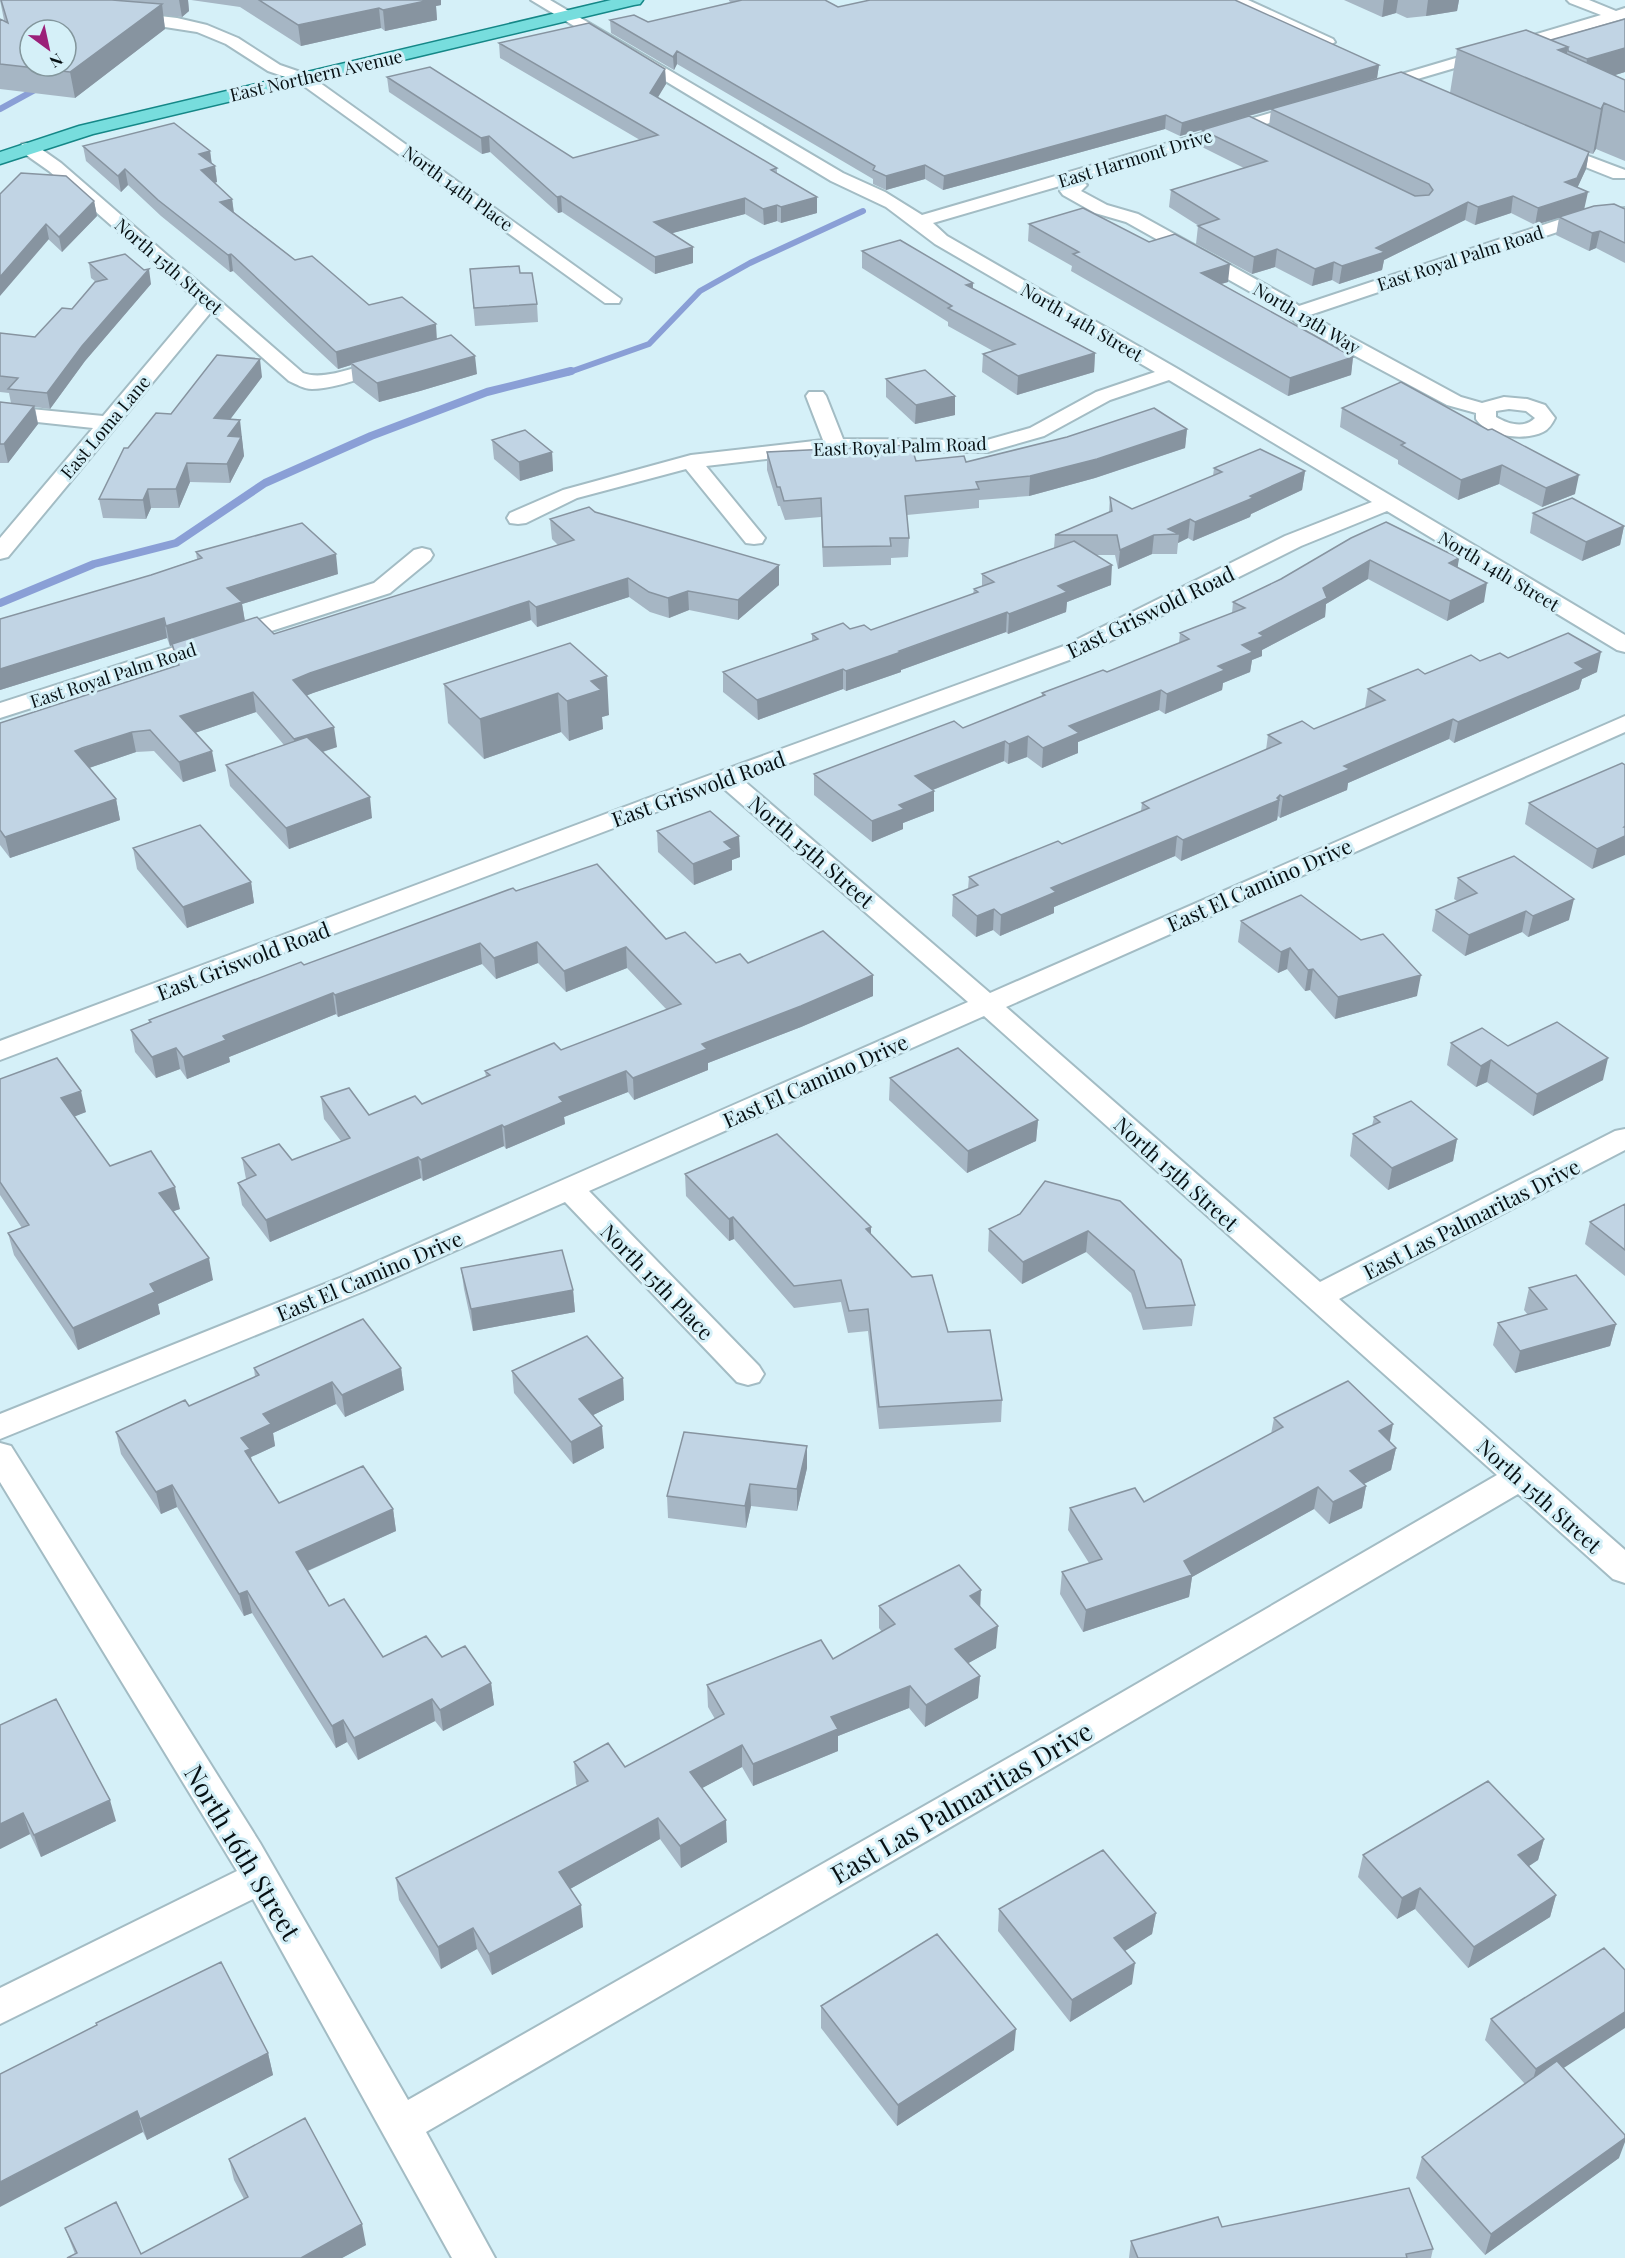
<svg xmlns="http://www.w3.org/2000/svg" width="1625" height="2258" viewBox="0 0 1625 2258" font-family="'Playfair Display',serif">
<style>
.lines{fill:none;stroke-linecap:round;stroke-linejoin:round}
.stream-far1{stroke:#8a9fd6;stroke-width:6}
.stream{stroke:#8a9fd6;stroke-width:8}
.minor-casing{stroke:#a3bcc4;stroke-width:4}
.primary-casing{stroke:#158787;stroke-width:3}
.minor{fill:#fff;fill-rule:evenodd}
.primary{fill:#7dd;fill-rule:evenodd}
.wall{fill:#a6b6c4;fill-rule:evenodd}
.shaded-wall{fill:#8794a0}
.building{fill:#c1d4e4;stroke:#8794a0;stroke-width:1.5;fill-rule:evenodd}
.labels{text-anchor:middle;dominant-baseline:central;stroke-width:6;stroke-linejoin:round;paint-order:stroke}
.far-street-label{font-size:18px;fill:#071013;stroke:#d5f0f8}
.street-label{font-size:21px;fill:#071013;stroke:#d5f0f8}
.near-street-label{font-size:26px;fill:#071013;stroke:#d5f0f8}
</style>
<rect width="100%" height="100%" fill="#d5f0f8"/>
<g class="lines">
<path class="stream-far1" d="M0 109 42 86
M567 373 649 344 700 291 750 263 863 211"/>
<path class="stream" d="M0 603 94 564 176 543 265 483 371 436 487 392 571 371"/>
<defs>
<path id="minor" d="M531 0H550L843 173 885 192 922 215 1301 104H1313L1315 107 1313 110 1079 180 1087 185 1081 191 1107 205 1138 214 1288 297 1299 306 1582 212 1625 208V218L1590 221 1310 315 1461 397 1482 403 1504 397 1527 399 1545 405 1555 418C1552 424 1549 429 1543 432 1524 441 1488 437 1476 419V413L1447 405 1303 328 1274 305 1126 222 1095 213 1063 195 1060 191 1070 183 933 223 947 236 1178 369 1625 635V652L1617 650 1387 511 1301 546 1080 656 743 780 990 993 1625 716V732L1006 1007 1320 1282 1615 1131 1625 1129V1150L1339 1299 1625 1550V1583L1613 1579 1518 1494 1059 1764 426 2132 495 2258H452L253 1899 0 2024V1988L237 1871 0 1482V1443L11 1446 260 1843 408 2100 1033 1744 1497 1475 984 1016 589 1191 759 1366 764 1374 759 1382 748 1385 737 1382 565 1202 364 1291 0 1439V1414L342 1277 968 1002 722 787 0 1060V1041L691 782 1064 646 1285 536 1372 502 1169 380 1110 400 1044 436 988 452 835 451 706 466 765 538 762 543 754 544 746 543 686 469 577 498 526 523 518 524 510 523 507 518 510 513 563 490 691 455 823 440 806 396 809 392H823L826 396 843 439 987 440 1030 428 1096 392 1155 372 935 244 886 207 831 181ZM1509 409 1526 411 1535 418C1524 429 1508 424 1496 417V411Z
M1228 0H1248L1333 39 1335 42 1327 47 1321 45 1231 3Z
M1567 0H1589L1616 11 1625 8V18L1380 90 1374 92 1366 87 1368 84 1601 15 1570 3Z
M125 12 177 18 207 25 238 38 280 65 309 75 621 299 619 303H605L297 81 268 71 226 44 197 32 120 20 117 17 120 14Z
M1551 142 1625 170V178H1613L1545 151 1543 147 1545 143Z
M28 143 34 144 61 163 303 373C326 382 365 363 389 357L396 359 399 363 396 367C371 374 337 389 312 389 304 389 296 384 289 381L211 312 8 557 0 559V538L93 428 0 418V406L103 416 199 302 49 171 22 152 20 148 22 144Z
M422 548 430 550 433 555 430 560 390 593 0 718V703L374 583 414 550Z"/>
<path id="primary" d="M611 0H643L640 4 634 5 93 134 0 164V152L79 126Z"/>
</defs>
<use href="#minor" class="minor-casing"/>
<use href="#primary" class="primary-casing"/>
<use href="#minor" class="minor"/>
<use href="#primary" class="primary"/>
</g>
<path class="wall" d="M0 0H188L189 11 182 17 163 15 165 29 75 98 0 89V19L4 20Z
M191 0H441V5L436 6 437 20 385 31 381 28 301 46 240 7Z
M729 0H825L838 7 1379 65 1377 78 1450 93 1457 49 1551 40 1625 19V72L1615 75 1625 80V161L1596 149 1593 154 1589 153 1586 169 1577 188 1584 209H1625V263L1596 248 1589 251 1556 235 1559 218 1535 225 1511 213 1475 225 1465 220 1384 260 1382 270 1339 284 1332 280 1312 286 1275 267 1252 274 1196 244 1198 226H1199L1169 207 1171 190 1244 168 1200 146 1202 130 1180 136 1165 129 943 190 925 179 886 190 873 184V179L677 64 674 70 611 33 610 20 648 22 732 3 729 1ZM1271 110 1269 126 1249 116Z
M1344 0H1460H1459L1457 11 1426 16 1407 18 1396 13 1382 17Z
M499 43 665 69 666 84 657 97 777 168V173L817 213 781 223 777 221 764 225 745 214 672 233 693 247V263L655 274 562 212 558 213 490 152 482 154 389 92 387 77 573 158 640 140 500 58Z
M83 146 210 151 212 164 215 166 217 182 215 183 232 199 234 212 295 260 369 305 437 339 477 374 420 391 379 402 353 382 351 365 338 369 233 271 230 272 161 216 128 185 121 192 86 161Z
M0 194 94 201 97 216 62 252Z
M1029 224 1228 282 1221 284 1353 357 1351 375 1288 396 1071 271 1072 266 1028 241Z
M862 251 973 283V289L1095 353 1094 372 1017 395 982 372 983 354 993 351 948 326V322L862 268Z
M89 263 151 284 85 361 50 409 35 407 38 424 8 463H0V402L11 403 9 393 0 392V333L35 337 72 309 96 282 91 278Z
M470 269 520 273 537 304 538 322 475 326Z
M262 377 230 419 242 439V440L244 456 230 483 190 482 179 508H151L146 519 103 518 99 499 128 448Z
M886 379 955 396V415L915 424 886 397Z
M1401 382 1575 494 1542 507 1499 484 1458 500 1398 464V460L1340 427 1342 408Z
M1187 429 1185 448 1095 478 1029 496 979 500V508L907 515 909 538 908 557 891 558V565L823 567 821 517 785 520 780 506H778L767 470V452L916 461 966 462Z
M492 440 552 452 553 471 520 481 494 459Z
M1214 468 1305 471 1302 490 1251 514 1250 517 1193 541 1188 538 1178 543 1177 554H1152L1118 569 1115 555H1096L1111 585 1067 602 1066 612 1008 634 1006 632 901 670V672L846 691 843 689 758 720 723 692V672L812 641V634L850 629 871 630 973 594 974 589 982 586V574L1054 548 1055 535 1109 513 1110 497 1132 509 1213 476Z
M595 512 779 585 738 620 689 610 669 618 650 612 629 597 537 627 531 620 307 695 337 747 323 752 372 818 289 849 230 786 226 765 284 745 256 712 195 733 216 771 183 782 154 751 136 752 89 768 116 799 120 820 10 858 0 845V723L176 666 172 645 170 646 167 638 0 690V619L151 575 197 559 196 552 338 574 242 604 245 621 274 634 558 545 552 539 550 519Z
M1533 513 1624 526 1620 545 1582 561 1530 533Z
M1351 538 1459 558 1457 568 1484 602 1447 621 1368 579 1326 604 1325 617 1262 650V656L1252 660 1250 672 1223 683 1222 690 1165 714 1159 710 1078 742V753L1042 768 1027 757 1008 764 1004 761 933 790 934 811 903 823V829L872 842 814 795V774L963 728 1042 696V693L1107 672 1179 643 1180 633 1232 613 1233 602 1281 579Z
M570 643 609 715 602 717 603 729 569 741 561 732 484 759 448 723 444 684Z
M1508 658 1597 672 1582 679 1579 689 1454 743 1449 739 1348 783 1347 790 1280 818 1278 816 1277 820 1181 861 1175 856 1054 907V913L1000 936 993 930 976 937 952 916 953 895 968 889 969 877 1062 844 1141 811 1142 803 1266 750 1268 735 1314 729 1365 708 1368 689 1480 661Z
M1625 765 1592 869 1525 824 1529 803Z
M657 831 739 836 740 857 732 860V870L694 885 658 852Z
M133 848 251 882 254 903 187 928 137 869Z
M1458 878 1569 920 1528 937 1522 932 1465 956 1432 931 1436 910 1457 901 1454 899Z
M516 891 666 939 716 963H748L873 996 801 1027 708 1063V1070L634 1100 628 1092 564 1117 565 1124 506 1149 504 1146 423 1181 421 1178 270 1242 242 1205 238 1183 246 1179 242 1158 292 1160 341 1141 324 1119 321 1097 369 1115 422 1104 486 1077 485 1071 561 1050 667 1010 627 968 566 992 538 963 496 979 482 964 338 1017 336 1014 229 1057 230 1062 187 1079 180 1069 156 1078 135 1052 131 1030 149 1023V1020Z
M1241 921 1417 996 1335 1019 1310 990 1305 991 1287 969 1278 973 1238 942Z
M1451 1043 1508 1046 1603 1080 1533 1116 1487 1082 1476 1087 1447 1065Z
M890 1078 1038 1120 1036 1141 967 1173 889 1100Z
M0 1079 86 1112 74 1116 110 1166 180 1209 173 1211 213 1280 158 1304 160 1314 78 1350 14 1255 8 1233 22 1228 0 1195Z
M1374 1117 1457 1139 1453 1161 1388 1190 1350 1156 1353 1134 1372 1126Z
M685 1174 871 1227V1235L1002 1400 1001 1422 879 1429 868 1331 848 1333 841 1302 794 1308 734 1239 729 1241 686 1196Z
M1045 1181 1195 1305 1192 1326 1143 1330 1131 1293 1086 1252 1022 1284 988 1251 989 1229 1020 1214Z
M1625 1204V1276L1585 1244 1590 1222Z
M461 1268 573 1290 575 1312 473 1331 464 1289Z
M1529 1288 1616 1324 1610 1346 1515 1373 1493 1345 1498 1323 1528 1315 1524 1310Z
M254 1368H401L404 1390 345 1417 336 1404 273 1433 275 1446 251 1457 252 1462 279 1503 393 1509 396 1531 308 1571 329 1606 383 1657H442L491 1683 494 1705 443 1731 435 1721 358 1760 347 1742 336 1748 252 1613 244 1616 177 1507 161 1514 121 1454 116 1432 189 1406 255 1377Z
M512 1371 623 1378 624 1400 593 1415 604 1448 573 1464 514 1393Z
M1274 1418 1390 1442 1396 1448 1391 1470 1364 1484 1366 1486 1362 1508 1329 1524 1314 1509 1192 1577 1189 1597 1083 1632 1060 1594 1062 1572 1089 1563 1068 1530 1070 1508 1144 1502 1271 1434Z
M807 1446V1468L797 1511 751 1506 746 1528 668 1518 667 1496Z
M879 1606H980L996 1648 968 1663 980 1676 978 1698 925 1727 909 1708 838 1736V1751L753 1786 742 1767 702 1788 727 1842 681 1868 660 1839 570 1889 583 1927 492 1975 477 1949 441 1969 399 1900 396 1878 577 1786 576 1784 574 1762 625 1767 715 1719 708 1707 707 1685 833 1659 882 1632 879 1628Z
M0 1725 116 1821 41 1857 30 1834 0 1849Z
M1544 1839 1538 1860 1529 1866 1556 1895 1550 1917 1468 1968 1415 1909 1397 1919 1358 1877 1363 1855Z
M999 1909 1156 1913 1152 1934 1125 1951 1132 1984 1070 2022 998 1931Z
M821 2006 1014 2050 897 2126 821 2028Z
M1491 2019 1619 2158 1485 2255 1416 2178 1422 2157 1525 2084 1485 2040Z
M268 2053 273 2075 147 2140 143 2132 0 2074Z
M229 2159 366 2245 342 2258 75 2254 65 2228 141 2254 244 2199 234 2180Z
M1222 2227 1433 2249 1431 2258H1129L1131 2241Z"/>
<path class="shaded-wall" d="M179 0H188L189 11 182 17Z
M420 0H441V5L436 6 437 20 385 31 383 10Z
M1384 0H1398L1396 13 1382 17Z
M1428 0H1460H1459L1457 11 1426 16Z
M162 4 165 29 75 98 70 72Z
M379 8 381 28 301 46 298 25Z
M1568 47 1560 91 1558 50Z
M1625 48V72L1583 85 1587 59Z
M677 51V64L674 70 673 57Z
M1379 65 1377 78 1180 136 1182 123Z
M665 69 666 84 651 109 650 93Z
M1604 103 1596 149 1593 154 1601 109Z
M1166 115 1165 129 943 190 944 176Z
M489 136 490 152 482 154 481 138Z
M210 151 212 167 215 166 217 182 204 185 199 154Z
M1589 152 1586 169 1574 195 1565 182Z
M925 165V179L886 190V176Z
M125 169 128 185 121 192 118 176Z
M1588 192 1584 210 1535 225 1538 208Z
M561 196 562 212 558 213 557 197Z
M1513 196 1511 213 1475 225 1478 207Z
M817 197V213L781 223V207Z
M745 198V214L654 238V222Z
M232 199 234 215 220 202Z
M94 201 97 216 62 252 59 237Z
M1468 202 1465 220 1384 260 1382 270 1339 284 1342 266 1376 248Z
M777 205V221L764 225 763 209Z
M46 224 49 239 0 296V277Z
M1600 231 1596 248 1589 251 1592 233Z
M693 247V263L655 274V257Z
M1277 249 1275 267 1252 274 1254 257Z
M231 254 233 271 230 272 228 255Z
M1334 262 1332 280 1312 286 1315 269Z
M1230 264 1228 282 1200 290 1201 273Z
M149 269 151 284 85 361 50 409 47 393 82 346Z
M973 283 972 301 966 285Z
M436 324 437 341 351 363V365L338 369 336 352Z
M1095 353 1094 372 1017 395 1018 376Z
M475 356 477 374 420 391 379 402 377 383Z
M1353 357 1351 375 1288 396 1290 378Z
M260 359 262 377 217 437 214 418Z
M955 396V415L915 424 916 405Z
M34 406 38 424 8 463 4 444Z
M240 420 244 456 230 483 227 464 228 436Z
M1187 429 1185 448 1095 478 1029 496 1030 476Z
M552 452 553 471 520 481 519 462Z
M187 463 190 482 179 508 176 489Z
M1502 465 1499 484 1458 500 1461 480Z
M1305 471 1302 490 1251 514 1250 517 1193 541 1195 522Z
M1579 475 1575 494 1542 507 1546 488Z
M148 489 151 508 146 519 143 500Z
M1190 519 1188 538 1178 543 1179 534 1168 529Z
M1624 526 1620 545 1582 561 1586 542Z
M1154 535 1152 554 1118 569 1120 550Z
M336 554 338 574 242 604 245 622 170 646 166 626 227 588Z
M1459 558 1456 578 1449 563Z
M1370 560 1368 579 1326 604 1325 617 1262 650V656L1252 660 1250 672 1223 683 1222 690 1165 714 1167 694 1218 666 1242 645 1323 588Z
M779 565V585L738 620V600Z
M1112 565 1111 585 1067 602 1066 612 1008 634 1009 614 1058 586Z
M628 578 629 597 537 627 536 607Z
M1487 583 1484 602 1447 621 1450 601Z
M688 591 689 610 669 618 668 598Z
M529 601 531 620 313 693 296 700 293 680 310 673Z
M1007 612 1006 632 901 670V672L846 691V671Z
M164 618 167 638 0 690V669Z
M1601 652 1597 672 1582 679 1579 689 1454 743 1458 722 1575 663Z
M843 669V689L758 720 757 700Z
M607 676 609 715 602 717 603 729 569 741 567 701 591 681Z
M1161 690 1159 710 1078 742V753L1042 768 1043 748 1069 726Z
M253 692 256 712 183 737 180 716Z
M558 693 561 732 484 759 480 719Z
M1453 719 1449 739 1348 783 1347 790 1280 818 1283 797 1344 766Z
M334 727 337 747 297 760 294 739Z
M132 732 136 752 86 769 75 751Z
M1028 736 1027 757 1008 764 1009 744Z
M1005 741 1004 761 915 797V776Z
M212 751 216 771 183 782 179 762Z
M934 791V811L903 823V829L872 842V821L899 805Z
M1280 795 1277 820 1181 861 1183 840 1277 798Z
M370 797 372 818 289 849 286 828Z
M116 799 120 820 10 858 5 837Z
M1625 826V855L1592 869 1597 849Z
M739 836 740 857 732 860V870L694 885 693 864 724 842Z
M1177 836 1175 856 1054 907V913L1000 936 1001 915 1051 888Z
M251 882 254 903 187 928 183 907Z
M1574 899 1569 920 1528 937 1533 916Z
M994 909 993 930 976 937 977 916Z
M1526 911 1522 932 1465 956 1469 935Z
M537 942 538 963 496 979 494 958Z
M480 943 482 964 338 1017 335 995Z
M626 947 627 968 566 992 564 971Z
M1290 948 1287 969 1278 973 1281 952Z
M1313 969 1310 990 1305 991 1308 970Z
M873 975V996L801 1027 708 1063V1070L634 1100 633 1078 702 1044Z
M1421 975 1417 996 1335 1019 1338 997Z
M333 993 336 1014 229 1057 230 1062 187 1079 183 1057 223 1036Z
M176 1048 180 1069 156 1078 152 1057Z
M1608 1058 1603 1080 1533 1116 1537 1094Z
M1491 1060 1487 1082 1476 1087 1481 1066Z
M626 1071 628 1092 564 1117 565 1124 506 1149 504 1127 559 1097Z
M81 1091 86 1112 66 1120 61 1098Z
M1038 1120 1036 1141 967 1173 968 1151Z
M502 1125 504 1146 423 1181 421 1160Z
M1457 1139 1453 1161 1388 1190 1392 1168Z
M418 1157 421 1178 270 1242 266 1220Z
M175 1187 180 1209 163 1215 159 1193Z
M733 1217 734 1239 729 1241V1219Z
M871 1227V1249L866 1229Z
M1088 1231 1086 1252 1022 1284 1023 1262Z
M209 1258 213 1280 158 1304 160 1314 78 1350 73 1328 150 1284Z
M573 1290 575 1312 473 1331 471 1309Z
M1616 1324 1610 1346 1515 1373 1520 1351Z
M401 1368 404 1390 345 1417 342 1395Z
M623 1378 624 1400 581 1421 579 1399Z
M332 1382 336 1404 273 1433 275 1446 251 1457 254 1471 249 1473 241 1438 263 1414Z
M1393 1424 1389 1446 1379 1431Z
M602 1426 604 1448 573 1464 571 1442Z
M807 1446V1468L797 1511V1489Z
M1396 1448 1391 1470 1346 1493 1350 1471Z
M750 1484 751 1506 746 1528 745 1506Z
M172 1485 177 1507 161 1514 156 1492Z
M1366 1486 1362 1508 1329 1524 1333 1502Z
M1318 1487 1314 1509 1192 1577 1189 1597 1083 1632 1086 1610 1184 1561Z
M393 1509 396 1531 300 1574 296 1552Z
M981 1590 980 1612 970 1596Z
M247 1591 252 1613 244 1616 239 1594Z
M998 1626 996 1648 954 1671 955 1649Z
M980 1676 978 1698 925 1727 926 1705Z
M491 1683 494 1705 443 1731 440 1710Z
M910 1686 909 1708 838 1736V1751L753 1786V1764L831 1717Z
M432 1699 435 1721 358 1760 354 1738Z
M343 1720 347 1742 336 1748 332 1726Z
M742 1745V1767L691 1794 690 1772Z
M110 1800 116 1821 41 1857 34 1835Z
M23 1813 30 1834 0 1849V1824Z
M658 1818 660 1839 561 1894 559 1872Z
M726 1820 727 1842 681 1868 680 1846Z
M1544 1839 1538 1860 1512 1877 1518 1855Z
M1420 1888 1415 1909 1397 1919 1402 1898Z
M1556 1895 1550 1917 1468 1968 1474 1947Z
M581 1905 583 1927 492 1975 489 1954Z
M1156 1913 1152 1934 1112 1959 1114 1938Z
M473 1928 477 1949 441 1969 438 1947Z
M1135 1963 1132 1984 1070 2022 1072 2000Z
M1625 2012V2028L1530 2090 1536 2069Z
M1016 2029 1014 2050 897 2126 898 2105Z
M268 2053 273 2075 147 2140 140 2119Z
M137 2111 143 2132 0 2207V2182Z
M1625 2138V2142L1619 2158 1485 2255 1491 2234Z
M362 2224 366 2245 342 2258H301Z"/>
<path class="building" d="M1 0H112L162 4 70 72 0 64V19L8 23ZM30 30H66V66H30Z
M259 0H430L383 10 379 8 298 25Z
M742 0H825L838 7 870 0H1235L1379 65 1182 123 1166 115 944 176 925 165 886 176 873 170 875 166 677 51 673 57 610 20 634 15 648 22Z
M1625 19V48L1587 59 1568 51V47L1551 40Z
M589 23 665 69 650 93 777 168 771 170 817 197 781 207 777 205 763 209 745 198 654 222 693 247 655 257 561 196 557 197 489 136 481 138 387 77 430 67 573 158 658 135 499 43Z
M1526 30 1568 47 1558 50 1625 80V112L1604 103 1601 109 1457 49Z
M1401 72 1589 152 1577 178 1565 182 1588 192 1538 208 1513 196 1478 207 1468 202 1376 248 1385 252 1342 266 1334 262 1315 269 1277 249 1254 257 1198 226 1219 219 1171 190 1267 161 1202 130 1249 116 1415 196 1429 195 1433 190 1429 184 1271 109Z
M174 123 210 151 199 154 215 166 201 170 232 199 220 202 295 260 312 256 369 305 402 297 436 324 336 352 231 254 228 255 158 200 125 169 118 176 83 146Z
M21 173 66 176 94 201 59 237 46 224 0 277V194Z
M1614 204 1625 209V243L1600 231 1592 233 1559 217 1594 206Z
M1083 208 1149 242 1175 234 1230 264 1201 273 1353 357 1290 378 1073 254 1079 252 1029 224Z
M900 240 973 283 966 285 1095 353 1018 376 983 354 1015 344 948 308 952 306 862 251Z
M125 254 144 270 149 269 82 346 47 393 8 389 18 378 0 376V333L35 337 62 308 72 309 95 282 107 279 89 263Z
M519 266 520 273H532L537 304 474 308 470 269Z
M451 335 475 356 418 372 377 383 351 363Z
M217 355 260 359 214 418 240 420 228 436 241 437 227 464 187 463 176 489H148L143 500 99 499 124 448H128L156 413 171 414Z
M925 370 955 396 916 405 886 379Z
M1401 382 1488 430 1492 429 1579 475 1546 488 1502 465 1461 480 1401 445 1405 443 1342 408Z
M0 402 34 406 4 444H0Z
M1154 408 1187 429 1097 459 1030 476 976 482 979 489 905 496 909 538H890L891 546 823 547 821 498 784 501 780 487H777L767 452 911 445 916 461 964 456 966 462 1067 437Z
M525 430 552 452 519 462 492 440Z
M1260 449 1305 471 1250 496 1253 498 1195 522 1190 519 1168 529 1179 534 1154 535 1120 550 1117 535H1055L1112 511 1110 497 1132 509 1222 472 1214 468Z
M1572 498 1624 526 1586 542 1533 513Z
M589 507 595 512 779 565 738 600 688 591 668 598 649 592 628 578 536 607 529 601 310 673 293 680 334 727 294 739 253 692 180 716 212 751 179 762 150 730 132 732 82 748 75 751 116 799 5 837 0 830V723L179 665 172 644 257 617 274 634 574 540 550 519Z
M1386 522 1459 558 1449 563 1487 583 1450 601 1370 560 1323 588 1327 598 1259 633 1264 636 1242 645 1253 652 1218 666 1225 670 1167 694 1161 690 1069 726 1079 733 1043 748 1028 736 1009 744 1005 741 915 776 934 791 899 805 904 809 872 821 814 774 954 721 963 728 1045 695 1042 693 1103 670 1107 672 1189 639 1180 633 1245 608 1233 602 1281 579 1351 538Z
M302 523 336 554 227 588 242 602 166 626 164 618 0 669V619L151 575 202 558 196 552Z
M1074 541 1112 565 1058 586 1067 592 1009 614 1007 612 899 651 901 652 846 671 843 669 757 700 723 672 818 639 812 634 843 623 850 629 864 625 871 630 978 592 974 589 994 582 982 574Z
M1568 633 1601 652 1575 663 1584 669 1458 722 1453 719 1344 766 1350 769 1283 797 1280 795 1277 798 1279 800 1183 840 1177 836 1051 888 1056 892 1001 915 994 909 977 916 953 895 978 885 969 877 1058 841 1062 844 1149 808 1142 803 1281 743 1268 735 1302 721 1314 729 1385 700 1368 689 1418 669 1425 674 1471 655 1480 661 1500 653 1508 658Z
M570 643 607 676 591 681 601 690 567 701 558 693 480 719 444 684Z
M307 737 370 797 286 828 226 765Z
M1622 763 1625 765V826L1624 827H1625V836L1597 849 1529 803Z
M710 811 739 836 724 842 732 849 693 864 657 831Z
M200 825 251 882 183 907 133 848Z
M1514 856 1574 899 1533 916 1526 911 1469 935 1436 910 1477 893 1458 878Z
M597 864 666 939 685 932 716 963 740 954 748 963 823 931 873 975 801 1006 702 1044 707 1049 633 1078 626 1071 559 1097 563 1102 504 1127 502 1125 421 1160 418 1157 266 1220 238 1183 256 1175 242 1158 279 1144 292 1160 350 1138 321 1097 349 1088 369 1115 415 1096 422 1104 490 1075 485 1071 554 1043 561 1050 681 1004 626 947 564 971 537 942 494 958 480 943 335 995 333 993 223 1036 226 1040 183 1057 176 1048 152 1057 131 1030 151 1022 149 1020 301 962 304 965 513 888 516 891Z
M1301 895 1361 940 1383 934 1421 975 1338 997 1313 969 1308 970 1290 948 1281 952 1241 921Z
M1557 1022 1608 1058 1537 1094 1491 1060 1481 1066 1451 1043 1482 1028 1508 1046Z
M958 1048 1038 1120 968 1151 890 1078Z
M57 1058 81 1091 61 1098 110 1166 151 1151 175 1187 159 1193 209 1258 150 1284 155 1292 73 1328 8 1233 29 1225 0 1182V1079Z
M1411 1101 1457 1139 1392 1168 1353 1134 1380 1122 1374 1117Z
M777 1134 871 1227 866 1229 912 1277 932 1275 948 1332 990 1330 1002 1400 879 1407 868 1309 849 1311 841 1280 794 1286 733 1217 729 1219 685 1174Z
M1045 1181 1120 1201 1181 1260 1195 1305 1146 1308 1134 1271 1088 1231 1023 1262 989 1229 1020 1214Z
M1625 1204V1250L1590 1222Z
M562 1250 573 1290 471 1309 461 1268Z
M1576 1275 1616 1324 1520 1351 1498 1323 1547 1309 1529 1288Z
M363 1319 401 1368 342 1395 332 1382 263 1414 271 1424 241 1438 250 1449 245 1451 279 1503 363 1466 393 1509 296 1552 329 1606 344 1599 383 1657 426 1636 442 1657 465 1646 491 1683 440 1710 432 1699 354 1738 343 1720 332 1726 247 1591 239 1594 172 1485 156 1492 116 1432 185 1400 189 1406 259 1375 254 1368Z
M587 1336 623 1378 579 1399 602 1426 571 1442 512 1371Z
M1348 1381 1393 1424 1379 1431 1396 1448 1350 1471 1366 1486 1333 1502 1318 1487 1184 1561 1192 1575 1086 1610 1062 1572 1102 1559 1070 1508 1135 1488 1144 1502 1283 1427 1274 1418Z
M684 1432 807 1446 797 1489 750 1484 745 1506 667 1496Z
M959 1565 981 1590 970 1596 998 1626 955 1649 980 1676 926 1705 910 1686 831 1717 838 1729 753 1764 742 1745 690 1772 726 1820 680 1846 658 1818 559 1872 581 1905 489 1954 473 1928 438 1947 396 1878 588 1781 574 1762 608 1743 625 1767 724 1714 707 1685 821 1640 833 1659 895 1624 879 1606Z
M56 1699 110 1800 34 1835 23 1813 0 1824V1725Z
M1488 1781 1544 1839 1518 1855 1556 1895 1474 1947 1420 1888 1402 1898 1363 1855Z
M1103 1850 1156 1913 1114 1938 1135 1963 1072 2000 999 1909Z
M937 1934 1016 2029 898 2105 821 2006Z
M1604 1948 1625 1970V2012L1536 2069 1491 2019Z
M221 1962 268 2053 140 2119 137 2111 0 2182V2074L97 2025 96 2023Z
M1557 2061 1625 2135V2138L1491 2234 1422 2157Z
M305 2118 362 2224 301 2258H67L77 2253 65 2228 116 2202 141 2254 248 2197 229 2159Z
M1409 2188 1433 2249 1406 2254 1407 2258H1138L1131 2241 1218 2217 1222 2227Z"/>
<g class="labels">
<g class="far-street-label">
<text transform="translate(316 75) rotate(-13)">East Northern Avenue</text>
<text transform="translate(1135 158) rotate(-17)">East Harmont Drive</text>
<text transform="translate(458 188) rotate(36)">North 14th Place</text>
<text transform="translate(1460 258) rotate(-18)">East Royal Palm Road</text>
<text transform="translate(169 266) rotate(41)">North 15th Street</text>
<text transform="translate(1307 318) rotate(31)">North 13th Way</text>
<text transform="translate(1082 322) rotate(30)">North 14th Street</text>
<text transform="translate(105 427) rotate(-50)">East Loma Lane</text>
<text transform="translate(900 446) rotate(-2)">East Royal Palm Road</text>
<text transform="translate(1499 571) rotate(31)">North 14th Street</text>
<text transform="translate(113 675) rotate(-18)">East Royal Palm Road</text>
</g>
<g class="street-label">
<text transform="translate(1150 611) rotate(-26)">East Griswold Road</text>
<text transform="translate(698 788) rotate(-20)">East Griswold Road</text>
<text transform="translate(812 851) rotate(41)">North 15th Street</text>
<text transform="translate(1259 884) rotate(-24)">East El Camino Drive</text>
<text transform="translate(243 960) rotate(-21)">East Griswold Road</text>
<text transform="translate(815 1080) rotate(-24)">East El Camino Drive</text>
<text transform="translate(1177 1173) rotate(42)">North 15th Street</text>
<text transform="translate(1471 1218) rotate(-27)">East Las Palmaritas Drive</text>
<text transform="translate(369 1275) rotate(-23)">East El Camino Drive</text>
<text transform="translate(658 1281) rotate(46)">North 15th Place</text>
<text transform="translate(1540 1495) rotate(42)">North 15th Street</text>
</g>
<g class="near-street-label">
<text transform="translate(961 1802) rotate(-30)">East Las Palmaritas Drive</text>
<text transform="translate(243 1852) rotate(59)">North 16th Street</text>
</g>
</g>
<g transform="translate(48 48) rotate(147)"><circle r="28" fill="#d5f0f8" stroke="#83969c" stroke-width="1.5"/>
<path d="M0-4.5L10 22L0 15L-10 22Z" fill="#9b2179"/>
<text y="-9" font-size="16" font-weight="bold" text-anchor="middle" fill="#071013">N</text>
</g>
</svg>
